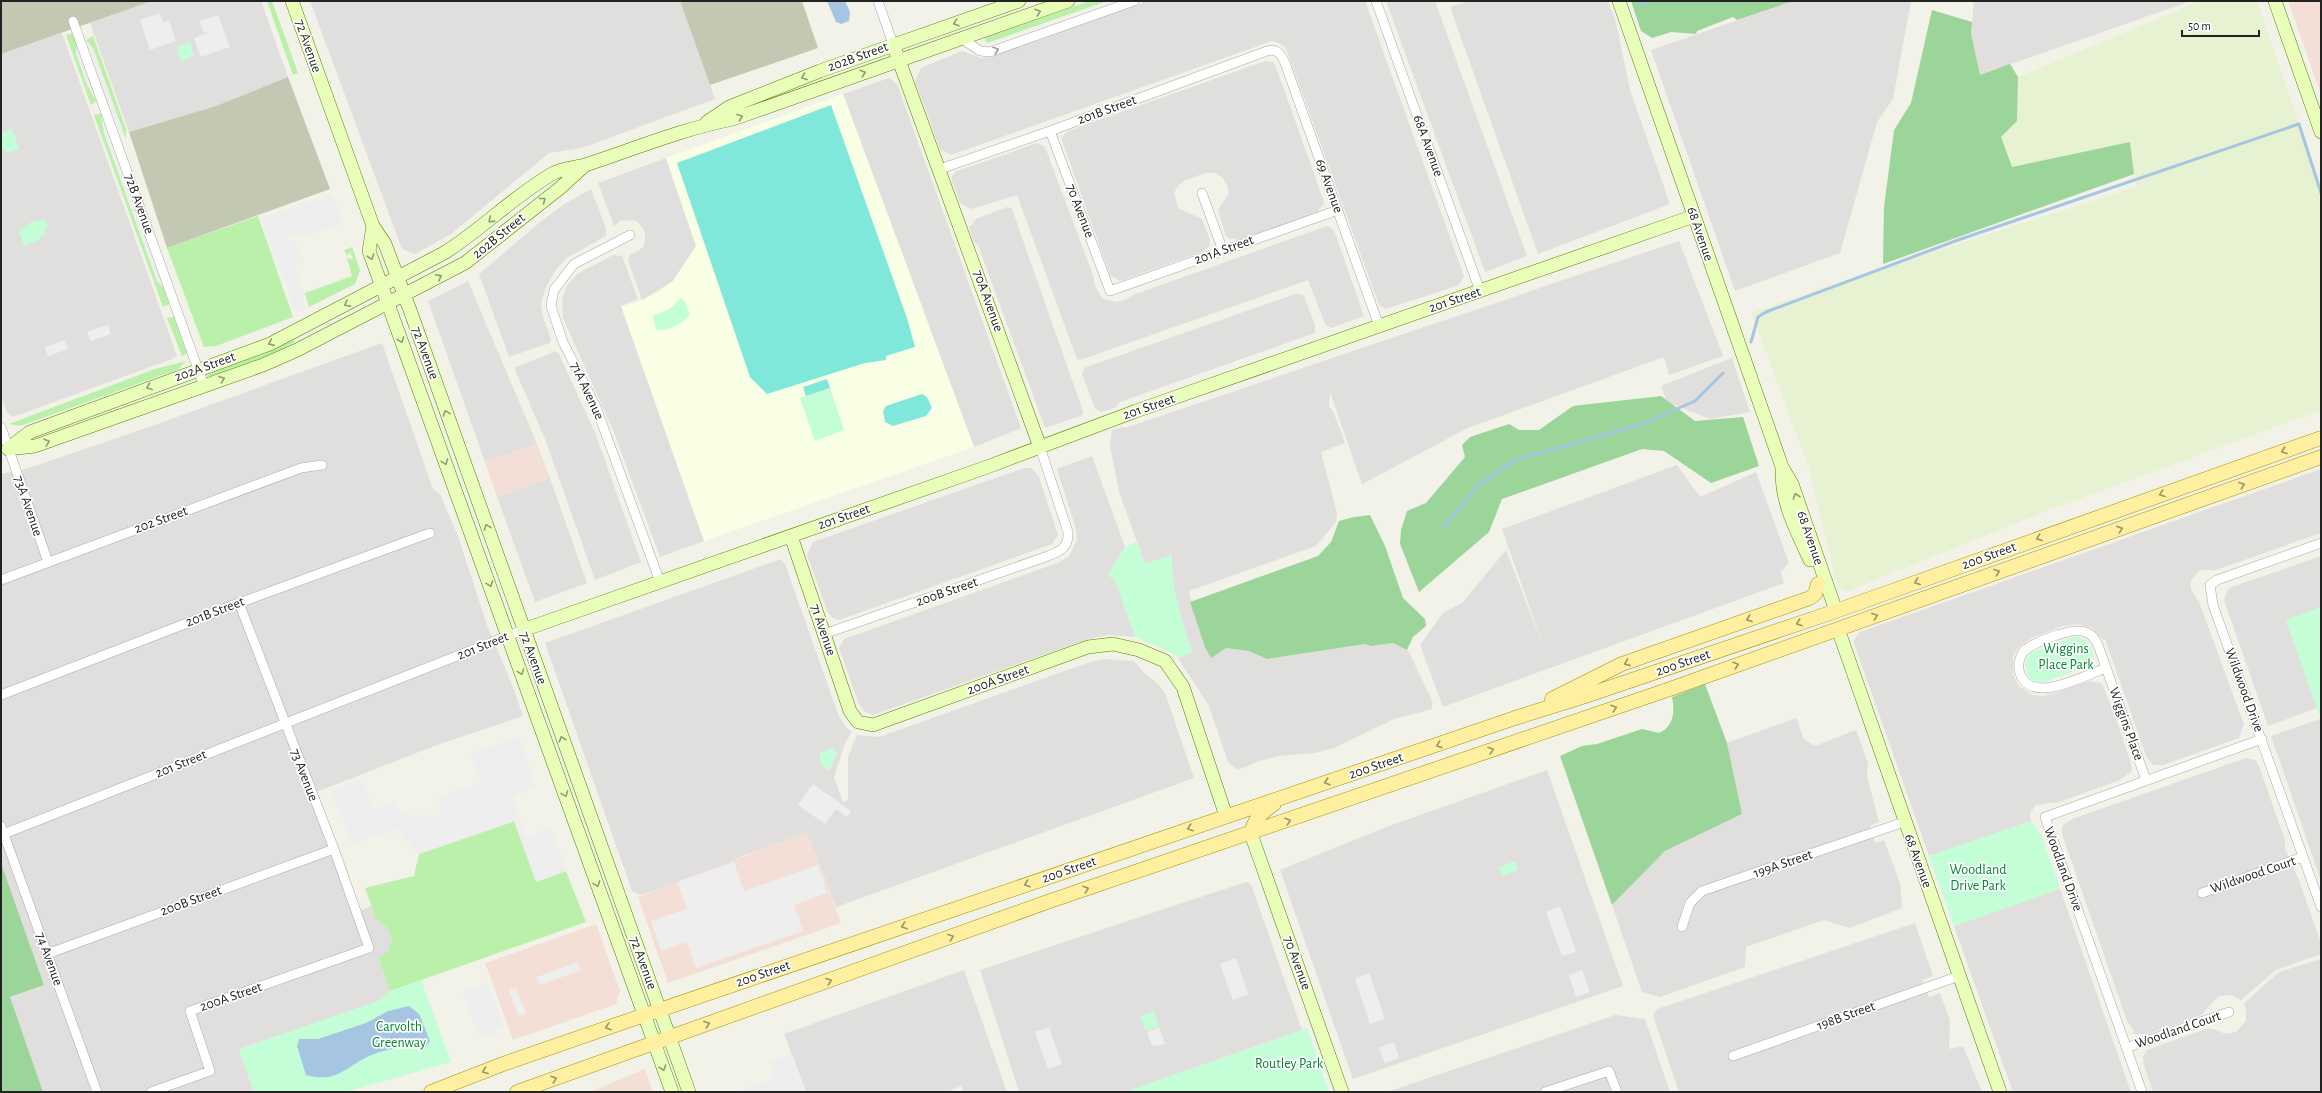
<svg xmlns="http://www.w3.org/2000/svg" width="2322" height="1093" viewBox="0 0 2322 1093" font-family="'Alegreya Sans',sans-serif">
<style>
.residential{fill:#e0dfde}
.commercial{fill:#f4dfd6}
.education{fill:#f8ffe4}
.construction{fill:#c2c8b2}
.farmland{fill:#e7f2d2}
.grass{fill:#baf0aa}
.forest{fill:#9bd599}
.park{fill:#c3fed7}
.pitch{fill:#80e8db}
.parking{fill:#eee}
.water{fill:#a5c5e3}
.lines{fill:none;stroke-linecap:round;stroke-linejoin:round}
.stream{stroke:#a5c5e3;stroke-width:3}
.street-casing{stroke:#a9a9a9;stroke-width:10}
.secondary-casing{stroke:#518100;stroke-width:14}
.primary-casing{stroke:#9f9400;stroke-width:15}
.street{stroke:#fff;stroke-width:9}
.secondary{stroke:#e9ffb9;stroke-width:13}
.primary{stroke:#ffefa0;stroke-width:14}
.oneway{stroke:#8f9c75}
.oneway2{stroke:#9c9c9c}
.oneway3{stroke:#9c9367}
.labels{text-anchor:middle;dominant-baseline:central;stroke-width:3.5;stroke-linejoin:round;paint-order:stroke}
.street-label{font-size:14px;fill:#222;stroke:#fff}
.park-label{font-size:14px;fill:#028830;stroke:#fff}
</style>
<rect width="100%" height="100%" fill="#f2f2e8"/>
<path class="residential" d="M152 1H261L288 77 216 106 129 132 90 23Z
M310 1H680L715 99 582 148 549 153 451 234 415 254 402 249Z
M1148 1H1365L1464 276 1459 285 1386 309 1379 305 1287 51 1284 46 1278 43 1272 41 951 155 940 149 915 81 921 68 962 51 981 58 990 57Z
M1386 1H1435L1527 256 1485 272Z
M1468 1H1608L1616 22 1630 90 1670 204 1538 254 1450 7Z
M1793 1H1911L1893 99 1877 122 1840 253 1735 291 1651 50Z
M1974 1H2191L1980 75 1971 33Z
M62 33 177 356 172 359 13 417 7 413 1 395V54Z
M1265 61 1273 62 1276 67 1323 199 1324 204 1319 209V211L1237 241 1236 238 1231 239 1226 236 1218 210 1228 195V187L1223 178 1215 173H1205L1184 181 1178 186 1174 193 1178 208 1202 219 1210 240 1209 246 1205 251 1120 281 1110 275 1061 138 1068 131Z
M889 78 897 84 1021 428 974 447 843 94Z
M1037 143 1045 147 1093 275 1095 286 1102 298 1116 302 1124 300 1133 295 1327 226 1334 230 1364 316 1331 328 1325 324 1308 280 1080 360 1077 359 1017 195 971 209 960 203 952 181V176L957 171Z
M666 158 696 246 673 281 642 300 628 260 630 254 635 253 643 247 645 240V232L638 222 633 220 620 221 614 226 598 183Z
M591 189 606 228V236L567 258 557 268 546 287 541 304 543 317 551 339 550 343 509 357 479 274 539 223 563 205Z
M1007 207 1012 209 1083 411V415L1045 428 978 245 974 242 969 228 976 219Z
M1679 241 1723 356 1669 375 1664 357 1468 428 1362 484 1330 392 1329 407 1333 411 1345 443 1321 452 1337 513 1336 522 1316 546 1189 591 1196 621 1226 648 1249 651 1267 659 1365 644 1371 646 1393 643 1407 650 1410 654 1432 701V709L1394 719 1334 748 1315 753 1279 756 1259 761 1238 770 1228 762 1209 706 1178 658 1192 652 1177 607 1171 571 1172 555 1145 564 1119 492 1110 445 1112 430 1121 427H1128Z
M613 255 622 256 638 299 621 306 704 541 660 557 613 430 563 318 562 300 566 287 577 274Z
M468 281 537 444 485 462 428 301Z
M1298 293 1304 296 1315 325V333L1120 402 1115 408 1105 411 1101 412 1095 408 1082 374 1084 368Z
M382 343 433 489 440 494 458 536 487 625 513 687 523 716 437 745 311 794 357 912 371 906 376 919 387 927 392 939 388 951 378 959 390 991 379 1001 239 1049 254 1092H43L10 997 44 985 1 863V474L26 469 146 428Z
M556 351 559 354 596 435 641 562 595 580 545 439 515 370 516 367Z
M1732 358 1750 412 1710 419 1667 402 1661 386Z
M1092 456 1125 547 1108 575 1115 580 1135 637 1108 635 1088 639 873 715 864 711 859 704 839 648 844 639 1060 562 1069 556 1077 540 1076 529 1057 469Z
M1677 465 1700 497 1756 472 1789 563 1781 572 1784 583 1443 707 1420 645 1443 613 1463 602 1506 550 1543 646 1502 529Z
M1024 468H1031L1039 477 1058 535 1052 544 839 620 833 618 828 613 807 555 813 542Z
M2321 469V533L2216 570H2200L2191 580V589L2199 602 2244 724 2239 738 2163 765H2153L2146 756 2105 639 2103 640 2092 628 2078 624 2063 626 2032 638 2019 647 2013 656V674L2018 685 2032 695 2044 696 2089 681 2101 683 2104 688 2118 724 2131 763 2132 771 2120 780 2059 802 2036 805 2030 813 2031 821 1929 856 1855 646 1854 640 1860 632Z
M550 478 587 583 535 602 497 497Z
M2321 556V607L2286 620 2317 708 2268 726 2224 600 2229 588Z
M781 559 785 564 838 714 845 726 852 732 845 743 834 777 843 802 848 800V757L857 735 879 737 1090 662 1105 659 1134 661 1142 671 1158 684 1165 693 1194 778 836 907 807 833 737 858 734 862 641 895 632 891 545 643Z
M1796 718 1804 739 1815 746 1856 730 1868 763 1867 776 1879 822 1870 826 1875 843 1884 840 1900 883 1902 908 1850 928 1824 920 1746 947 1745 967 1660 997 1642 992 1612 905 1665 851 1742 814 1727 743Z
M2320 719 2321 720V881L2271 736Z
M2246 758 2255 760 2259 766 2285 840V849L2299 880 2321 943V954L2276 970 2241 1000 2231 995 2219 996 2200 1016 2148 1034H2134L2132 1032 2134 1031 2127 1021 2063 837 2062 828 2064 824 2075 818Z
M1547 770 1623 986 1353 1079 1280 870 1389 826Z
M1246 882 1251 884 1302 1030 1125 1092H1019L980 970Z
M2060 889 2064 900 2131 1092H2013L1954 926Z
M1915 923 1933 976 1922 980 1929 997 1940 993 1950 1020 1949 1049 1963 1046 1982 1092H1679L1653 1016 1657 1009Z
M2321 959V1092H2153L2143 1063 2144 1059 2142 1058 2147 1050 2205 1029 2210 1028 2226 1034 2236 1032 2246 1021V1010L2244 1003 2279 972Z
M964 970 1007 1092H963L961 1086 947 1092H806L784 1034Z
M1615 1015 1645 1019 1670 1092H1387Z"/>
<path class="commercial" d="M2288 1H2321V94Z
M537 444 550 478 497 497 485 462Z
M807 832 841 923 668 983 638 897Z
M596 924 620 991 616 1004 513 1040 485 963Z
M645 1069 653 1092H590L626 1077Z"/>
<path class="education" d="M843 94 974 447 704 541 621 306 639 302 660 291 673 281 696 246 666 158Z"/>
<path class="construction" d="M1 1H152L1 54Z
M680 1H802L818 48 710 85Z
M288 77 330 189 167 248 129 132 216 106Z"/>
<path class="farmland" d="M2200 1H2257L2321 187V410L2044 512 1848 591 1838 587 1808 465 1752 314 1756 311 1876 270 2136 187 2130 142 2012 167 2001 137 2017 121 2018 77Z"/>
<path class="grass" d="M267 1H272L298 73 293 75Z
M1089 1H1107L987 43 985 38Z
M72 33 77 45 76 54 88 87 96 101 91 105 66 35Z
M93 36 126 129V139L93 48 86 40Z
M101 114 104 133 157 281 164 288 169 304 163 307 94 115Z
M258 216 293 317 216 346 204 347 167 248Z
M352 247 360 270 355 284 309 307 305 293 352 276 347 258 353 259 350 252 347 256 344 250Z
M174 317 187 354 182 356 167 318Z
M293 339 295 342 270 355 211 377 207 375Z
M186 361 179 369 20 426 9 424 155 369Z
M515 821 536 882 566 871 586 922 390 991 378 958 388 951 392 939 387 927 376 919 365 888 414 876 419 854Z"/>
<path class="forest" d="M1631 1H1793L1737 20 1733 17 1697 31 1696 34 1671 32 1652 38 1641 31Z
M1932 10 1972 22 1971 33 1980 75 2010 64 2018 77 2017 121 2001 137 2012 167 2130 142 2134 174 1883 264 1884 207 1894 130 1911 103Z
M1661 396 1695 421 1743 417 1759 466 1711 483 1664 451 1642 449 1502 499 1489 532 1419 592 1400 544 1401 530 1407 511 1426 503 1465 457 1462 445 1470 437 1509 424 1519 430H1539L1573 406Z
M1370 515 1385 546 1403 598 1425 619 1426 626 1413 637 1407 650 1393 643 1371 646 1365 644 1267 659 1249 651 1226 648 1211 658 1205 647 1190 602 1318 556 1331 542 1339 521 1354 517Z
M1705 684 1727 743 1742 814 1665 851 1612 905 1560 756 1582 746 1597 744 1642 729 1659 733C1674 726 1675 712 1672 697Z
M1 863 44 985 10 997 43 1092H1Z"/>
<path class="park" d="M190 43 194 56 181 61 177 47Z
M12 129 19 149 7 153 1 147V133Z
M44 220 48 227 44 230 45 235 39 237 40 240 24 246 19 231 33 221Z
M681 298 684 300 690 314C685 323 667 332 656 330L653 316 670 309Z
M830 388 844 430 815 441 800 398Z
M1137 542 1145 564 1172 555C1171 588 1182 620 1192 652L1178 658 1171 652 1135 637 1115 580 1108 575 1125 547Z
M2321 607V720L2286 620Z
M2073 637C2089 636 2099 652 2089 665L2045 682H2037L2029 678 2025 664 2030 653Z
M832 748 837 753 830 769 827 770 820 763V753Z
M2031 821 2041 835 2060 889 1954 926 1929 856Z
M1515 861 1518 870 1502 876 1499 867Z
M421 980 451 1062 346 1092H254L239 1049 379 1001 390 991Z
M1154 1011 1159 1026 1146 1031 1140 1016Z
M1307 1028 1329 1092H1125L1302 1030Z"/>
<path class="pitch" d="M831 105 907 318 915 347 886 356V360L865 363 767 394 750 377 677 163Z
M827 379 830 388 806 396 803 387Z
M922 394 927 397 932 408 926 416 893 426 885 422 883 411 886 406Z"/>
<path class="parking" d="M160 13 163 22 169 20 176 41 150 50 140 20Z
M218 15 230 47 201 57 194 38 213 31 204 33 199 21Z
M87 42 93 48 124 135 121 137Z
M77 45 94 94 88 87 76 54Z
M103 120 164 288 157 281 104 133Z
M332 194 344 223 301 238 299 233 289 236 292 243 296 242 304 264 294 267 305 293 303 302 305 309 296 314 261 218Z
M108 325 111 334 91 341 87 332Z
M65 340 68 349 48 356 45 347Z
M519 737 536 788 513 796 527 837 551 829 566 871 536 882 514 821 419 854 395 828 352 845 332 791 363 780 374 809 396 800 401 813 412 816 440 814 439 798 480 783 470 753Z
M813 784 851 811 847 817 836 809 825 824 798 805Z
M734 862 744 891 818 865 827 893 794 905 803 931 696 968 687 942 661 951 651 921 687 909 677 882Z
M1260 884H1262L1296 978 1293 979Z
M1560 906 1576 952 1562 956 1546 912Z
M1236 958 1248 994 1233 1000 1220 964Z
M578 962 581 970 540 985 537 977Z
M1582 970 1590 992 1576 997 1569 975Z
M1369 973 1385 1019 1370 1024 1355 979Z
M488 983 504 1027 496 1030 497 1032 480 1038 463 992Z
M516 988 526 1013 519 1016 509 990Z
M1309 1017 1336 1092 1331 1088 1307 1018Z
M1049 1027 1062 1064 1048 1069 1035 1032Z
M1159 1027 1165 1044 1152 1046 1147 1032Z
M1394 1042 1399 1058 1385 1063 1379 1048Z
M792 1054 806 1092H738L773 1079 770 1061Z"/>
<path class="water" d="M827 1H845L850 12 849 21 841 24 836 22Z
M409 1006 419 1014 430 1041 426 1046C410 1046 389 1048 374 1054 346 1065 339 1084 306 1075L297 1046 299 1039H318L366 1023 388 1011Z"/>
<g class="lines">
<path class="stream" d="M1641 4 1649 1
M1751 342 1758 317 1766 312 1958 240 2299 124 2321 193
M1444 527 1478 486 1515 460 1640 425 1695 401 1723 373"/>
<defs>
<path id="street" d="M878 1 893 44
M1376 1 1480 291
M73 21 204 386
M961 38 980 51 990 52 1134 1
M1050 131 1110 291 1338 210
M940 169 1050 131 1267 51C1277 48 1281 54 1285 63L1379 326
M1202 193 1223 251
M630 235 574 264 554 290 551 306 563 342 596 407 660 582
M1 427 48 562
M2321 543 2217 580 2210 585 2213 605 2321 907
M1 580 301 468 322 465
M824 634 1048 556C1061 551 1069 547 1068 532L1040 447
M2106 668C2085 675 2034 704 2021 676 2017 668 2019 659 2023 652 2033 642 2072 627 2085 632 2092 634 2095 639 2098 645L2146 780
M1 695 239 603 430 533
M1 826 97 1092
M1 835 523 630
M2202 893 2303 857
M1682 927 1690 903 1702 891 1904 822
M47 954 334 849
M2126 1048 2229 1012
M1733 1056 1959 976
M151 1092 210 1071 190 1011 369 948 334 849 239 603
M1545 1092 1609 1071 1617 1092
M2142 1092 2045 817 2262 739"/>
<path id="secondary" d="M292 1 373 226 385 244 410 310 689 1092
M1619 1 1782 467 1792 484 1836 611
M2275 1 2321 132
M893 44 1040 447
M707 122 729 107 820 71 1019 1
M373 226 369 251 672 1092
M9 448 30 432 270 344 444 253C482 229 514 196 552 174 562 168 574 168 585 165 634 149 682 129 733 119L1068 1
M8 449 35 446 263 365 297 350 465 263 560 188 584 166
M1782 469C1781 502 1796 530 1810 560
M791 536 850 711 858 722 873 725 1088 647 1113 644 1139 650 1165 661 1183 687 1226 816
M1838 629 2000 1092
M523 630 987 467 1136 411 1694 216
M1251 834 1342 1092"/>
<path id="primary" d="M1552 699 1622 664 1810 598 1815 594 1818 584
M1251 834C1254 819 1262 812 1274 804
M431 1092 503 1064 633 1019 1515 718 1585 696 1836 611 2321 438
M517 1092 1050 901 1667 690 2321 457"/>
</defs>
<use href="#street" class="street-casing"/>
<use href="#secondary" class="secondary-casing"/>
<use href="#primary" class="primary-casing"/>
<use href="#street" class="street"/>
<use href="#secondary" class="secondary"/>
<use href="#primary" class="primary"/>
</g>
<defs><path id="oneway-chevron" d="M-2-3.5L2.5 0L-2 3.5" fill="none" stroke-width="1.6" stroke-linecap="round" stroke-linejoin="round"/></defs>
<g class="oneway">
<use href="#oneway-chevron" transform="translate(1038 12) rotate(-19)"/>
<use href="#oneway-chevron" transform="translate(956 23) rotate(161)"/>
<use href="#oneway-chevron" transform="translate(863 73) rotate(-19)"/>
<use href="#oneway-chevron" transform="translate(804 77) rotate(159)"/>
<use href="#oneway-chevron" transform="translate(740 117) rotate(-20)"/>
<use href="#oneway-chevron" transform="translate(543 200) rotate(-38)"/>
<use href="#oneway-chevron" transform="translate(491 220) rotate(140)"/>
<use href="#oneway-chevron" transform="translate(371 257) rotate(72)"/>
<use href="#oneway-chevron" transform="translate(439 277) rotate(-27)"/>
<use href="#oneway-chevron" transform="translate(347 304) rotate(152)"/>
<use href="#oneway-chevron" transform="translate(401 340) rotate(70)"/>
<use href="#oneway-chevron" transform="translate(271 343) rotate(156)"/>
<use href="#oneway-chevron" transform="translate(222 379) rotate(-20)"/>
<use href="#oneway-chevron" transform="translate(149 387) rotate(160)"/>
<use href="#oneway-chevron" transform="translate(446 413) rotate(-110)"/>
<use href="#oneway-chevron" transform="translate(47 442) rotate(-19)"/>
<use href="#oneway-chevron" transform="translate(445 462) rotate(70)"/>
<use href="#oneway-chevron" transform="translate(1796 496) rotate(-109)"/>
<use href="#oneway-chevron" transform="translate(487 527) rotate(-110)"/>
<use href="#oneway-chevron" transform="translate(490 584) rotate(70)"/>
<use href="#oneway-chevron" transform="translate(521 672) rotate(70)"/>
<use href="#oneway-chevron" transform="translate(562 739) rotate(-109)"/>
<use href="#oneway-chevron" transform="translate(565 794) rotate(70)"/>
<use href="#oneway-chevron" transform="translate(597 884) rotate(70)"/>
<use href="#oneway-chevron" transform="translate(663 1068) rotate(71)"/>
</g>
<use class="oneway2" href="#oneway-chevron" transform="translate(996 50) rotate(-18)"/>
<g class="oneway3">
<use href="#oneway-chevron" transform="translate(2284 451) rotate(160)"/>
<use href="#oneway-chevron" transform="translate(2242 485) rotate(-20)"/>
<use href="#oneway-chevron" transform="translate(2162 494) rotate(160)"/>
<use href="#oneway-chevron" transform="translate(2120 529) rotate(-20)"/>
<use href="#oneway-chevron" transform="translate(2039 538) rotate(160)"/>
<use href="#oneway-chevron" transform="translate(1997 572) rotate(-20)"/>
<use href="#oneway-chevron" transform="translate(1917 582) rotate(160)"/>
<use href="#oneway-chevron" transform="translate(1875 616) rotate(-20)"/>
<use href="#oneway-chevron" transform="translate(1749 619) rotate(160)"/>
<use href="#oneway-chevron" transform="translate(1799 623) rotate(161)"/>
<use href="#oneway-chevron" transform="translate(1627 663) rotate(159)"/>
<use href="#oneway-chevron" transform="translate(1736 665) rotate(-19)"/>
<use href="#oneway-chevron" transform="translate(1614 708) rotate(-19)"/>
<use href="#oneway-chevron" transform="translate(1439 745) rotate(161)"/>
<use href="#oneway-chevron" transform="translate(1491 750) rotate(-19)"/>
<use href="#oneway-chevron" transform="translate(1327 782) rotate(162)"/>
<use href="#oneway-chevron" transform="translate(1288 821) rotate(-19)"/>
<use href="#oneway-chevron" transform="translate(1190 828) rotate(161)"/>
<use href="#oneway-chevron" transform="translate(1027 884) rotate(161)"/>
<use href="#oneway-chevron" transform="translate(1086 889) rotate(-19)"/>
<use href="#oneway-chevron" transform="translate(904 926) rotate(161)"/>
<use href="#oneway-chevron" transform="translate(951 937) rotate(-20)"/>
<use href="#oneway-chevron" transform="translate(829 981) rotate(-20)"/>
<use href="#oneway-chevron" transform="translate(707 1024) rotate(-20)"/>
<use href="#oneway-chevron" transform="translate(608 1027) rotate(161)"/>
<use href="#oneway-chevron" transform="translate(485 1071) rotate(159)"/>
<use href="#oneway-chevron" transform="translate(554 1079) rotate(-19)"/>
</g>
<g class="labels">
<g class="street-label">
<text transform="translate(308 46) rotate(71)">72 Avenue</text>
<text transform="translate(858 57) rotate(-20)">202B Street</text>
<text transform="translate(1107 110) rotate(-20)">201B Street</text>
<text transform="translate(1428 146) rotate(70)">68A Avenue</text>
<text transform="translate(1329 186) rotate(70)">69 Avenue</text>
<text transform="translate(139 204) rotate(70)">72B Avenue</text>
<text transform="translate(1080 211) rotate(69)">70 Avenue</text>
<text transform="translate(1700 234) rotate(71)">68 Avenue</text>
<text transform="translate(499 236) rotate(-39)">202B Street</text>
<text transform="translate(1224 250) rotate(-20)">201A Street</text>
<text transform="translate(1455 300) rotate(-19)">201 Street</text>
<text transform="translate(988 301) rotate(70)">70A Avenue</text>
<text transform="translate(425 353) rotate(70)">72 Avenue</text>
<text transform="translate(205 367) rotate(-20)">202A Street</text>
<text transform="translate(587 391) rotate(65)">71A Avenue</text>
<text transform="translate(1149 407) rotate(-19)">201 Street</text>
<text transform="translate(28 506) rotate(71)">73A Avenue</text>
<text transform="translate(844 517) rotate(-19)">201 Street</text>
<text transform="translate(161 520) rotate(-20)">202 Street</text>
<text transform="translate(1810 538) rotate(71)">68 Avenue</text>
<text transform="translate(1989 556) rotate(-20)">200 Street</text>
<text transform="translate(947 592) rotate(-19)">200B Street</text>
<text transform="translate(215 612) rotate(-21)">201B Street</text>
<text transform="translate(823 630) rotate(71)">71 Avenue</text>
<text transform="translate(483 646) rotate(-22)">201 Street</text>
<text transform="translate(533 658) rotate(70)">72 Avenue</text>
<text transform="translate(1683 663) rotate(-19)">200 Street</text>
<text transform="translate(998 680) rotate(-20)">200A Street</text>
<text transform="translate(2244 690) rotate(70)">Wildwood Drive</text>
<text transform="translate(2126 724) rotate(70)">Wiggins Place</text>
<text transform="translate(181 764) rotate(-22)">201 Street</text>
<text transform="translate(1376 766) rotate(-19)">200 Street</text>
<text transform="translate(304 775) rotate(69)">73 Avenue</text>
<text transform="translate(1918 861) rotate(70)">68 Avenue</text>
<text transform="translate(1783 864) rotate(-19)">199A Street</text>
<text transform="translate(2063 869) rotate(70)">Woodland Drive</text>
<text transform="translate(1069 870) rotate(-19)">200 Street</text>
<text transform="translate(2253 875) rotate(-19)">Wildwood Court</text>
<text transform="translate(191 901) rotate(-20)">200B Street</text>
<text transform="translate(49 959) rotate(70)">74 Avenue</text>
<text transform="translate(643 963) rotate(70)">72 Avenue</text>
<text transform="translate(1297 963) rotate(70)">70 Avenue</text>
<text transform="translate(763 974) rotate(-19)">200 Street</text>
<text transform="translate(231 997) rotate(-19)">200A Street</text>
<text transform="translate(1846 1016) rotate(-20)">198B Street</text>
<text transform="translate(2178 1030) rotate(-19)">Woodland Court</text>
</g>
<g class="park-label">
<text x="2066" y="649">Wiggins<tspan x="2066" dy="16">Place Park</tspan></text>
<text x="1978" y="870">Woodland<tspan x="1978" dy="16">Drive Park</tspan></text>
<text x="399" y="1027">Carvolth<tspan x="399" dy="16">Greenway</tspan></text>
<text x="1289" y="1064">Routley Park</text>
</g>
</g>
<rect width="2322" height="1093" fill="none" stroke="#222222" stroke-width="4"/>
<path d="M2182 30v6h77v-6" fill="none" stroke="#222222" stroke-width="2"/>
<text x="2188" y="30" font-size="12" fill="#222222" stroke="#ffffff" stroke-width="3" paint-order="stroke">50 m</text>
</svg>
